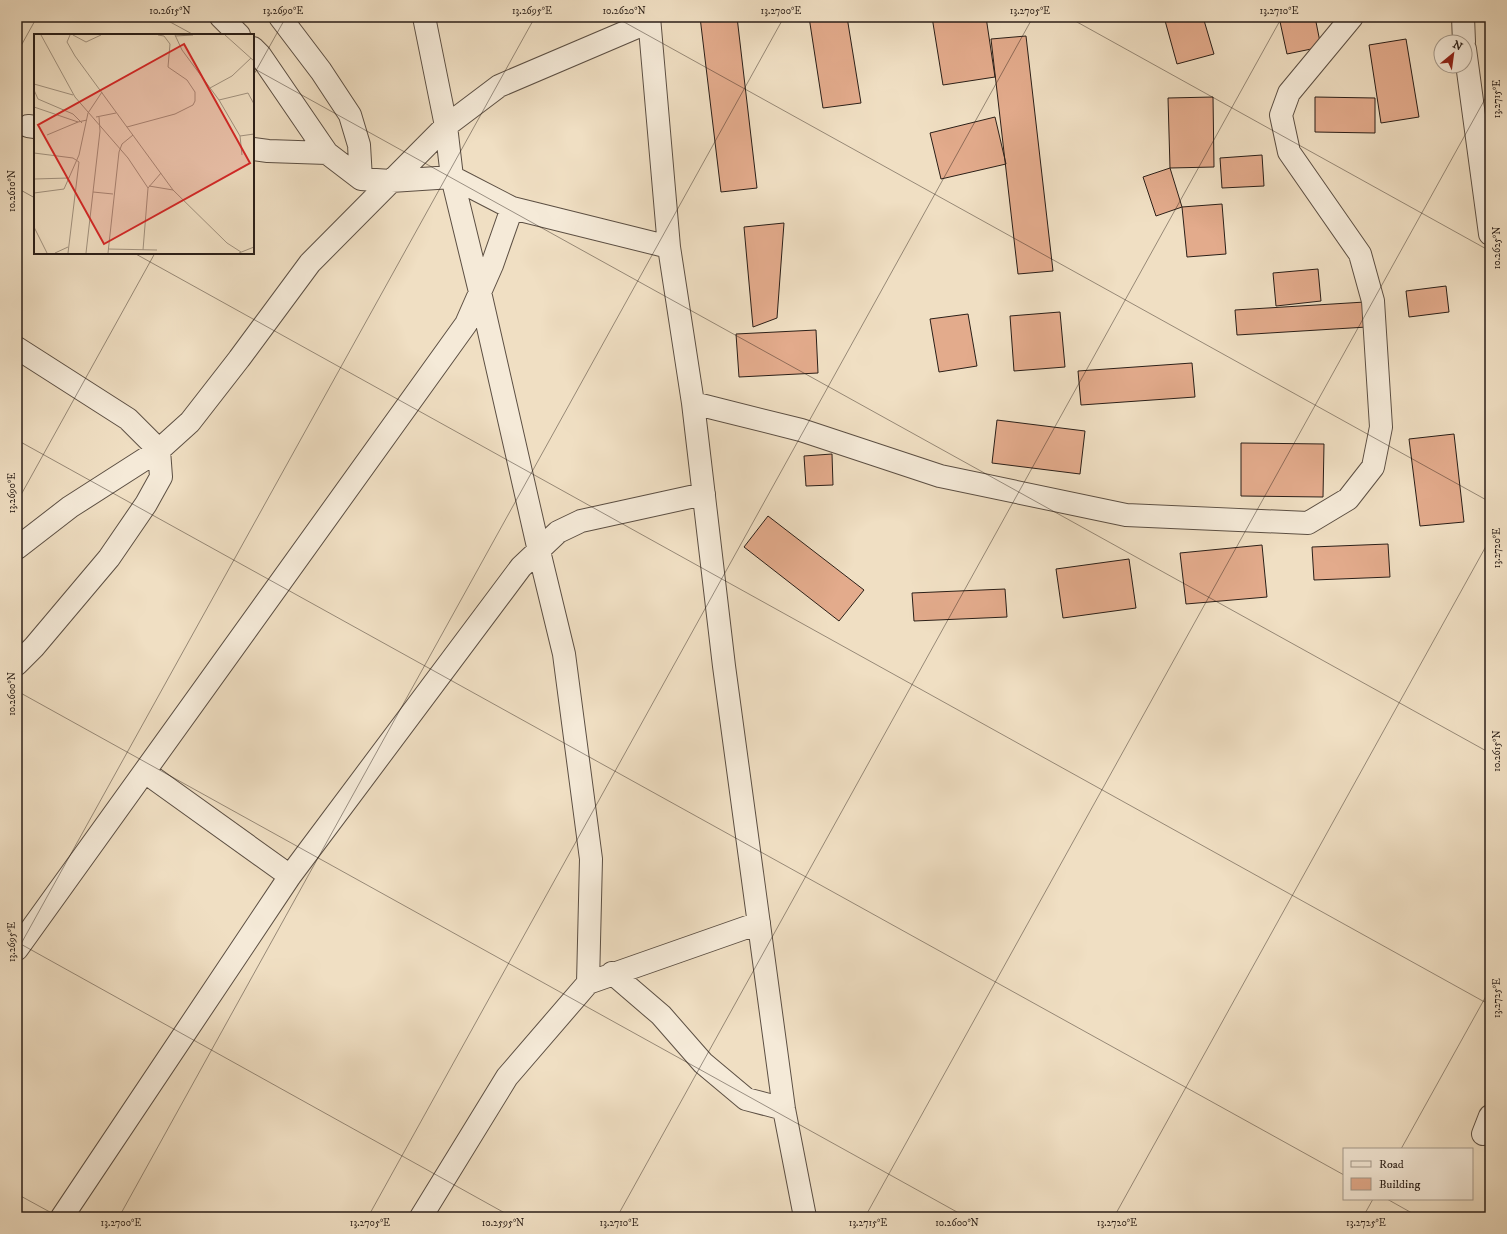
<svg xmlns="http://www.w3.org/2000/svg" width="1507" height="1234" viewBox="0 0 1507 1234" font-family="'IM FELL DW Pica',serif">
<style>
.building{fill:#e3ab8c;stroke:#2b1f18}
.lines{fill:none;stroke-linecap:round;stroke-linejoin:round}
.street-casing{stroke:#5c4f43;stroke-width:24}
.street{stroke:#f5ead8;stroke-width:22}
.ticks{fill:none;stroke:#2b1f18;stroke-width:1;stroke-opacity:0.45}
.inset-road{fill:none;stroke:#a1927f;stroke-width:1}
.view{fill:#d62828;fill-opacity:0.15;stroke:#d62828;stroke-width:2}
.inset-edge{fill:none;stroke:#2b1f18;stroke-width:2}
.neatline{fill:none;stroke:#2b1f18;stroke-width:1.5}
.ticks-label{font-size:10px;text-anchor:middle;fill:#2b1f18}
</style>
<rect width="100%" height="100%" fill="#f0dfc3"/>
<filter id="stains"><feTurbulence type="fractalNoise" baseFrequency=".005" numOctaves="4"/><feColorMatrix values="0 0 0 0 .2 0 0 0 0 .09 0 0 0 0 .02 0 0 0 .5 -.17"/></filter>
<radialGradient id="worn" r=".72"><stop offset=".6" stop-color="#630" stop-opacity="0"/><stop offset="1" stop-color="#630" stop-opacity=".3"/></radialGradient>
<path class="building" d="M700 17H737L757 188 721 192Z
M809 17H847L861 103 823 108Z
M932 17H986L995 77 943 85Z
M1164 17H1203L1214 54 1177 64Z
M1279 17H1315L1321 47 1287 54Z
M1026 36 1053 271 1018 274 991 39Z
M1406 39 1419 117 1381 123 1369 45Z
M1213 97 1214 167 1170 168 1168 98Z
M1315 97 1375 98V133L1315 132Z
M995 117 1006 164 941 179 930 133Z
M1262 155 1264 186 1222 188 1220 158Z
M1170 168 1182 207 1156 216 1143 177Z
M1222 204 1226 254 1187 257 1182 207Z
M784 223 777 318 753 327 744 227Z
M1318 269 1321 301 1276 306 1273 273Z
M1446 286 1449 312 1409 317 1406 291Z
M1365 302 1367 327 1237 335 1235 310Z
M1060 312 1065 367 1014 371 1010 316Z
M968 314 977 366 939 372 930 319Z
M816 330 818 373 739 377 736 334Z
M1192 363 1195 397 1081 405 1078 371Z
M997 420 1085 431 1080 474 992 463Z
M1454 434 1464 522 1420 526 1409 439Z
M1241 443 1324 444 1323 497 1241 496Z
M832 454 833 485 806 486 804 456Z
M768 516 864 590 839 621 744 547Z
M1388 544 1390 577 1314 580 1312 547Z
M1262 545 1267 597 1186 604 1180 553Z
M1129 559 1136 608 1063 618 1056 569Z
M1005 589 1007 617 914 621 912 593Z"/>
<g class="lines">
<defs>
<path id="street" d="M221 17 239 35
M280 17 321 71 350 115 359 145 361 179
M424 17 446 126 452 177 480 292 539 551 564 654 591 859 588 983
M649 17 669 247 693 403 724 666 784 1109 805 1217
M1463 17 1464 42
M253 48 260 55 327 153 361 179 391 181 452 177 512 208 669 247
M1465 49 1490 234
M28 126 35 127
M253 149 268 151 327 153
M17 348 128 419 159 450 161 477 146 504 109 558 34 647 17 664
M693 403 801 430 940 476 1126 515 1308 523 1348 499 1373 467 1381 427 1373 301 1360 254 1289 152 1281 115 1289 93 1352 17
M17 548 70 507 159 450 190 422 239 359 310 263 446 126 499 86 649 22
M145 772 290 876
M17 949 466 324 492 265 512 208
M612 973 661 1015 703 1063 746 1099 784 1109
M1483 1134 1490 1116
M62 1217 290 876 521 567 558 532 581 521 704 494
M421 1217 507 1077 588 983 759 923"/>
</defs>
<use href="#street" class="street-casing"/>
<use href="#street" class="street"/>
</g>
<path class="ticks" d="M161 17 194 35M615 17 1490 502M1068 17 1490 251M17 53 37 17M253 68 1490 753M253 76 286 17M17 188 35 198M134 253 1490 1005M17 440 1344 1175M17 502 155 253M17 691 966 1217M17 942 512 1217M17 951 535 17M1401 1149 1490 989M17 1194 59 1217M1387 1199 1419 1217M119 1217 784 17M368 1217 1033 17M617 1217 1282 17M865 1217 1490 90M1114 1217 1490 539M1363 1217 1373 1199"/>
<g transform="translate(34 34)">
<rect width="220" height="220" fill="#f0dfc3"/>
<path class="inset-road" d="M7 1 41 63 94 124 114 154M36 1 33 8 41 22 139 156 193 209 207 218M39 1 52 8 67 1M141 1 148 16 185 66 206 102 208 121M191 1 220 27M141 2 159 1M0 50 39 61M176 54 198 42 217 24M0 56 4 65 39 80 48 89M185 66 214 59 220 70M0 73 44 88 53 86M62 83 82 79M93 93 141 80 159 71 161 67V58L153 46 134 33 136 10 130 2 124 1M13 101 44 88M206 102 220 100M0 119 39 124 45 128 34 219M0 145 35 144M115 152 139 156M59 158 79 160M0 159 30 155 45 121 54 79 68 58M0 193 13 219M74 215 123 216M109 216 114 154 127 139M21 219 34 213M52 219 66 97 65 83M74 219 85 118 88 110 99 101M205 219 220 213"/>
<path class="view" d="M150 10 216 129 70 210 4 91Z"/>
<rect width="220" height="220" class="inset-edge"/>
</g>
<rect width="1507" height="1234" fill="none" stroke="#f0dfc3" stroke-width="44"/>
<rect x="1343" y="1148" width="130" height="52" fill="#f5ead8" stroke="#a4998b"/>
<rect x="1351" y="1161" width="20" height="6" fill="#f5ead8" stroke="#a4998b"/>
<text x="1379" y="1168" font-size="12" fill="#2b1f18">Road</text>
<rect x="1351" y="1178" width="20" height="12" fill="#e3ab8c" stroke="#a4998b"/>
<text x="1379" y="1188" font-size="12" fill="#2b1f18">Building</text>
<g transform="translate(1453 54) rotate(29)"><circle r="19" fill="#f5ead8" stroke="#a4998b"/>
<path d="M0-3L7 15L0 10L-7 15Z" fill="#8f2418"/>
<text y="-6" font-size="11" font-weight="bold" text-anchor="middle" fill="#2b1f18">N</text>
</g>
<rect x="22" y="22" width="1463" height="1190" class="neatline"/>
<g class="ticks-label">
<text x="170" y="14">10.2615°N</text>
<text x="283" y="14">13.2690°E</text>
<text x="532" y="14">13.2695°E</text>
<text x="624" y="14">10.2620°N</text>
<text x="781" y="14">13.2700°E</text>
<text x="1030" y="14">13.2705°E</text>
<text x="1279" y="14">13.2710°E</text>
<text transform="translate(1496 99) rotate(-90)" y="4">13.2715°E</text>
<text transform="translate(11 191) rotate(-90)" y="4">10.2610°N</text>
<text transform="translate(1496 248) rotate(-90)" y="4">10.2625°N</text>
<text transform="translate(11 493) rotate(-90)" y="4">13.2690°E</text>
<text transform="translate(1496 548) rotate(-90)" y="4">13.2720°E</text>
<text transform="translate(11 694) rotate(-90)" y="4">10.2600°N</text>
<text transform="translate(1496 751) rotate(-90)" y="4">10.2615°N</text>
<text transform="translate(11 942) rotate(-90)" y="4">13.2695°E</text>
<text transform="translate(1496 998) rotate(-90)" y="4">13.2725°E</text>
<text x="121" y="1226">13.2700°E</text>
<text x="370" y="1226">13.2705°E</text>
<text x="503" y="1226">10.2595°N</text>
<text x="619" y="1226">13.2710°E</text>
<text x="868" y="1226">13.2715°E</text>
<text x="957" y="1226">10.2600°N</text>
<text x="1117" y="1226">13.2720°E</text>
<text x="1366" y="1226">13.2725°E</text>
</g>
<rect width="100%" height="100%" filter="url(#stains)"/>
<rect width="100%" height="100%" fill="url(#worn)"/>
</svg>
